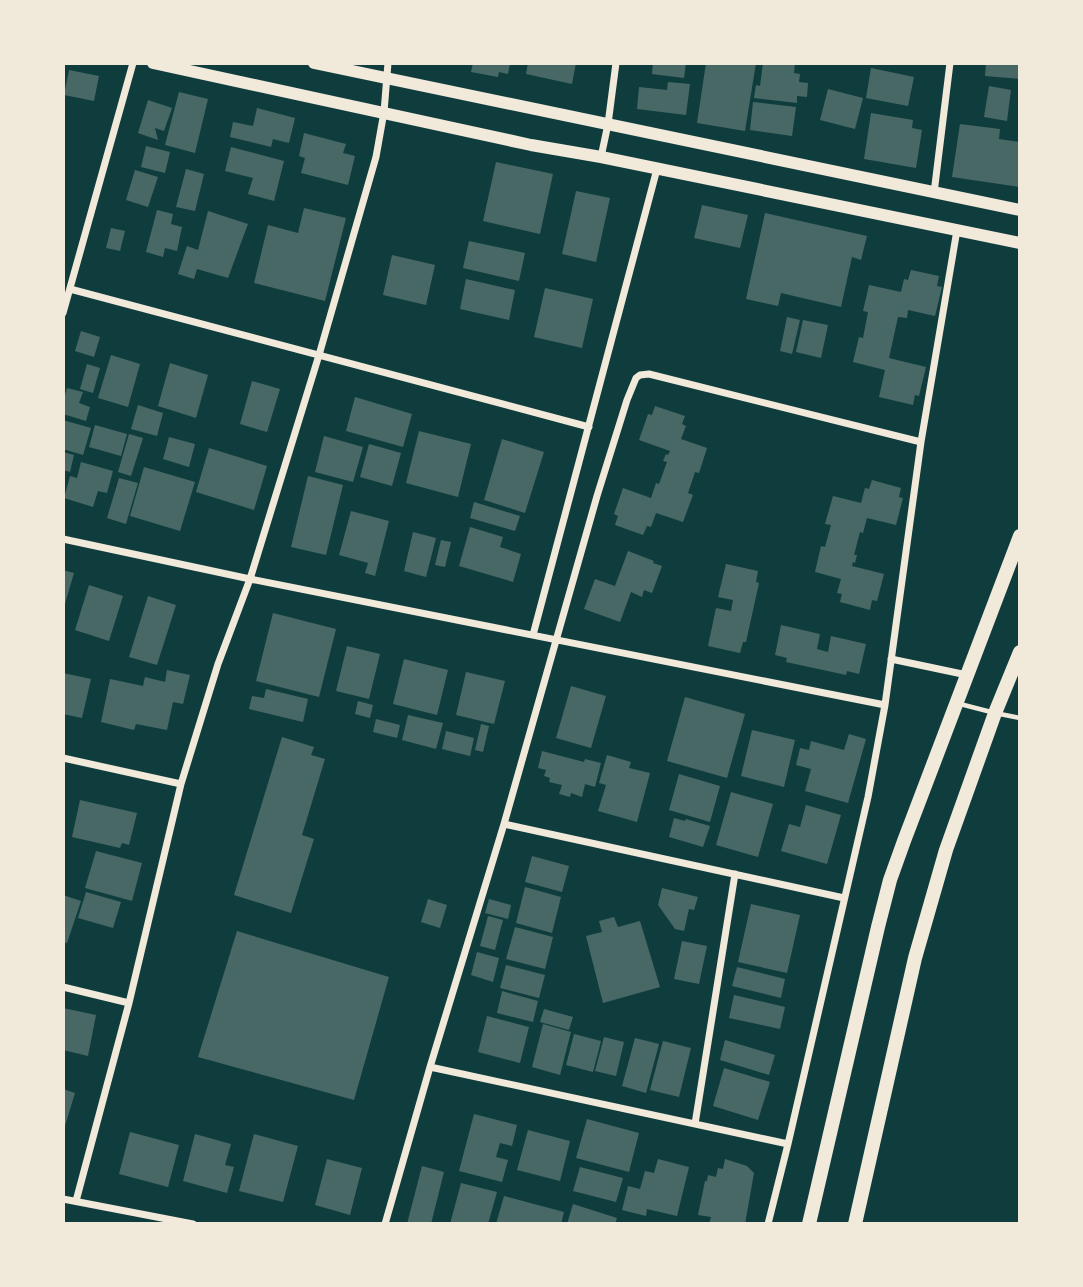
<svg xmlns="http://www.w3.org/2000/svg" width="1083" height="1287" viewBox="0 0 1083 1287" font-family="'Asap Condensed',sans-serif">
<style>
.building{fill:#486865}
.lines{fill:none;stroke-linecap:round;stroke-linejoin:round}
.service{stroke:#f1e9da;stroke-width:4.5}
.minor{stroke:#f1e9da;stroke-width:7}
.tertiary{stroke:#f1e9da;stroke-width:12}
.primary{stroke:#f1e9da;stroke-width:14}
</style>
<rect width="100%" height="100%" fill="#0f3d3e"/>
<path class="building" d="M473 63H510L508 74 499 72 498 77 471 72Z
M528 63H576L572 84 526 74Z
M653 63H686L684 78 652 74Z
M706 63H756L745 131 697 123Z
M763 63H795L794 73 800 74 799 82 808 83 807 97 797 96V103L754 98 756 85 760 86Z
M986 63H1020V79L985 76Z
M871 68 914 77 908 106 866 98Z
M69 70 99 76 94 101 64 95Z
M668 82 690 84 686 115 637 109 639 87 667 90Z
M989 86 1011 90 1007 121 984 117Z
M828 89 863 98 855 129 820 120Z
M179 92 208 99 195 153 165 145Z
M148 100 172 108 164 131 155 128 158 140 138 133Z
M753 102 796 107 792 136 750 130Z
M257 108 295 118 289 143 273 139 271 147 230 137 233 122 253 126Z
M871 113 913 120 912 128 922 130 916 168 864 159Z
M960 124 1000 129 999 139 1020 142V187L952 177Z
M304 133 346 144 343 153 355 156 348 185 301 173 305 158 299 156Z
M146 146 170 152 165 173 141 167Z
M231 147 284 161 274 201 248 194 253 178 225 171Z
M496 162 553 174 540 234 483 221Z
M186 169 204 174 195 211 176 207Z
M135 170 158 177 148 207 126 200Z
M576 191 610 198 596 262 562 254Z
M702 205 748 215 740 248 694 238Z
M304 208 346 218 325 301 254 283 268 225 298 233Z
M157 210 173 214 171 224 182 227 177 251 165 248 163 257 146 252Z
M208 211 248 224 228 278 197 269 194 279 178 274 187 246 198 250Z
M765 213 867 236 861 260 852 257 841 307 781 293 778 306 746 299Z
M111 228 125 231 120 251 106 248Z
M469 241 525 253 519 281 463 268Z
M392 255 435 265 426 305 383 295Z
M911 270 939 276 937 286 942 287 935 316 908 310 907 318 898 317 889 358 926 367 919 396 915 395 913 405 879 397 885 370 853 362 859 337 863 338 868 312 863 311 869 285 901 292 904 279 908 280Z
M466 279 515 290 509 320 460 309Z
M545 288 593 299 582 348 534 337Z
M787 317 800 320 792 354 780 351Z
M803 320 828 325 821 358 796 352Z
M81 331 100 337 94 357 75 351Z
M111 355 140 364 128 407 98 398Z
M170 363 208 375 196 418 158 406Z
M87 364 100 368 93 393 80 389Z
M252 381 280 389 267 432 240 424Z
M67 388 83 392 79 403 90 407 86 421 63 414V402Z
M355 397 412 414 403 447 346 431Z
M138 405 163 413 157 436 131 429Z
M655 406 685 416 682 424 686 426 681 439 707 448 699 473 695 472 688 493 693 495 683 522 656 513 651 527 647 526 643 535 615 525 618 516 614 514 623 488 651 498 656 483 659 484 667 462 663 461 666 454 668 455 670 451 639 440 648 414 652 415Z
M63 420 91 428 83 455 63 449Z
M95 425 127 434 121 456 89 447Z
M419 431 471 444 458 497 406 483Z
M129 434 143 438 131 476 118 472Z
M324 436 363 447 353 482 315 472Z
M169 437 195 444 189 467 163 459Z
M502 439 544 452 525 513 484 500Z
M369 444 401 453 392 486 360 477Z
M209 448 267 466 254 510 196 492Z
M63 452 74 455 70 472 63 470Z
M81 462 113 471 107 493 98 491 93 507 64 498 70 476 77 478Z
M144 467 195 482 180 531 130 516Z
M308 476 343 485 326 555 291 547Z
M119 478 138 483 126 524 107 518Z
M872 480 901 488 899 497 903 498 896 525 867 518 863 533 860 532 854 555H857L855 563 853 562 852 566 884 574 877 601 872 600 870 610 840 602 842 594 837 593 841 579 815 572 821 546 825 547 831 525 825 524 833 496 861 503 865 488 869 489Z
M474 502 520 516 515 531 470 518Z
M351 511 389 521 375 576 365 573 368 563 339 555Z
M470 527 503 537 500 547 521 554 513 582 459 566Z
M413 532 436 538 426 577 404 571Z
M441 540 451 542 445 567 435 565Z
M628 551 654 561 653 563 662 566 652 593 644 590 642 597 631 592 620 622 584 609 595 579 615 586Z
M726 564 758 571 756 582 759 583 746 642H743L740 653 708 646 716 608 731 611 733 600 718 597Z
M63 570 74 573 64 607H63Z
M89 585 123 596 109 641 75 630Z
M148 596 176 605 157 665 129 657Z
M273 613 336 629 319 697 256 681Z
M781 625 820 634 817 649 828 652 831 636 866 644 859 674 847 671 846 675 786 662 787 658 775 655Z
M347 646 380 654 369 699 336 691Z
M404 659 448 670 437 715 393 704Z
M167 670 190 675 183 704 173 702 167 730 136 724 134 730 101 722 110 679 143 686 145 677 165 682Z
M466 672 505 681 494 724 456 715Z
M63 673 91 679 82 718 63 714Z
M571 686 606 696 591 748 556 738Z
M266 689 308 699 303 722 249 709 252 696 264 698Z
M685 697 745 714 727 778 667 761Z
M358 701 373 705 370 718 355 714Z
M408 715 443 723 436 749 402 740Z
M376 719 400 725 397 738 373 732Z
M481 724 489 726 483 752 475 750Z
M752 730 795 740 784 787 741 776Z
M446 731 474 738 470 756 442 749Z
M849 734 866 739 848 803 805 791 811 769 796 765 800 748 809 750 811 741 844 750Z
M282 737 314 747 311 755 325 759 302 835 314 839 291 913 234 895Z
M542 751 584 762 585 759 601 763 595 787 585 784 582 797 571 793 570 797 559 794 562 785 549 782 550 778 544 776 546 770 538 768Z
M607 755 631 762 629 768 650 773 637 822 598 811 606 785 599 783Z
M679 774 720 786 710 822 669 810Z
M731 792 773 804 758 857 716 845Z
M80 800 137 813 129 845 122 843 120 848 72 837Z
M806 805 841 815 827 864 781 851 789 824 800 827Z
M674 818 685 821 686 819 710 826 703 847 669 837Z
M96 851 142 863 132 901 85 888Z
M532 856 569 866 562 892 525 882Z
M525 887 561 897 552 933 516 923Z
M662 888 698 897 694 910 689 909 684 931 675 929 658 905Z
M86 892 121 902 113 928 78 918Z
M63 895 81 901 67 943 63 942Z
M428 899 447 905 440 928 421 922Z
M489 899 511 905 508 919 485 913Z
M751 904 800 915 787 973 738 962Z
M488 916 503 920 495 950 480 946Z
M614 917 618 927 640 921 660 987 603 1003 586 936 602 932 599 921Z
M515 927 553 937 545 969 506 959Z
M237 931 389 977 354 1100 198 1057Z
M682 941 707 946 699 984 674 979Z
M477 952 499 958 493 982 471 975Z
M506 965 545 975 539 998 500 988Z
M737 967 785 979 781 998 732 986Z
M502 991 538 1001 533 1022 497 1013Z
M734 995 785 1007 780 1029 729 1018Z
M63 1008 96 1015 88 1056 63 1050Z
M544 1009 573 1017 569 1030 540 1022Z
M487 1016 529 1027 520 1063 478 1052Z
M543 1024 571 1032 560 1075 532 1067Z
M574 1034 601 1041 593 1072 566 1065Z
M604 1037 624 1042 616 1076 595 1071Z
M635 1038 659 1044 646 1093 622 1086Z
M725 1040 775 1055 769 1075 720 1060Z
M663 1041 691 1048 679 1097 650 1090Z
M724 1068 770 1082 758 1120 713 1106Z
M63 1089 75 1093 64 1129H63Z
M474 1114 517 1125 512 1146 500 1143 496 1157 508 1160 502 1182 459 1171Z
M587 1119 639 1133 629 1172 576 1158Z
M528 1130 570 1141 560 1181 517 1170Z
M130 1132 179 1145 168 1187 119 1174Z
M195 1134 231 1144 225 1165 234 1167 227 1193 183 1181Z
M254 1134 298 1146 283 1202 239 1191Z
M327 1159 362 1168 350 1215 315 1205Z
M658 1159 689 1167 677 1216 647 1209 646 1216 622 1210 628 1186 640 1189 645 1171 654 1173Z
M725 1159 747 1166 754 1173 745 1224H709L711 1217 698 1215 705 1181H707L708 1175 716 1177 718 1168 723 1169Z
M422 1166 444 1172 431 1224H407Z
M580 1167 623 1178 616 1202 573 1191Z
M461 1183 497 1192 488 1224H450Z
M504 1196 564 1212 561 1224H496Z
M573 1204 617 1218 615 1224H567Z"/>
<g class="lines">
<path class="service" d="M960 704 995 713 1020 718"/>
<path class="minor" d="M601 157 608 124 616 63
M934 193 950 63
M70 289 589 427
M63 313 133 63
M63 539 250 579 885 705
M533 635 657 169
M891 659 967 675
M63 758 181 784
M504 824 844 898
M63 987 129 1003
M430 1067 788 1144
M695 1124 735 874
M63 1199 193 1224
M76 1201 129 1003 181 784 218 664 250 579 319 355 376 157 384 112 388 63
M385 1224 430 1067 504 824 597 496 627 400 636 378 640 375 649 374 921 442
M768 1224 788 1144 868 797 885 705 921 442 957 230"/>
<path class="tertiary" d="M153 63 531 145 601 157 1020 243
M314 63 1020 210"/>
<path class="primary" d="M809 1224 878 927 890 880 904 841 1020 536
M855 1224 915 958 946 850 995 713 1020 652"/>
</g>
<rect width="1083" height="1287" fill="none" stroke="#f1e9da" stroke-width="130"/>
</svg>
